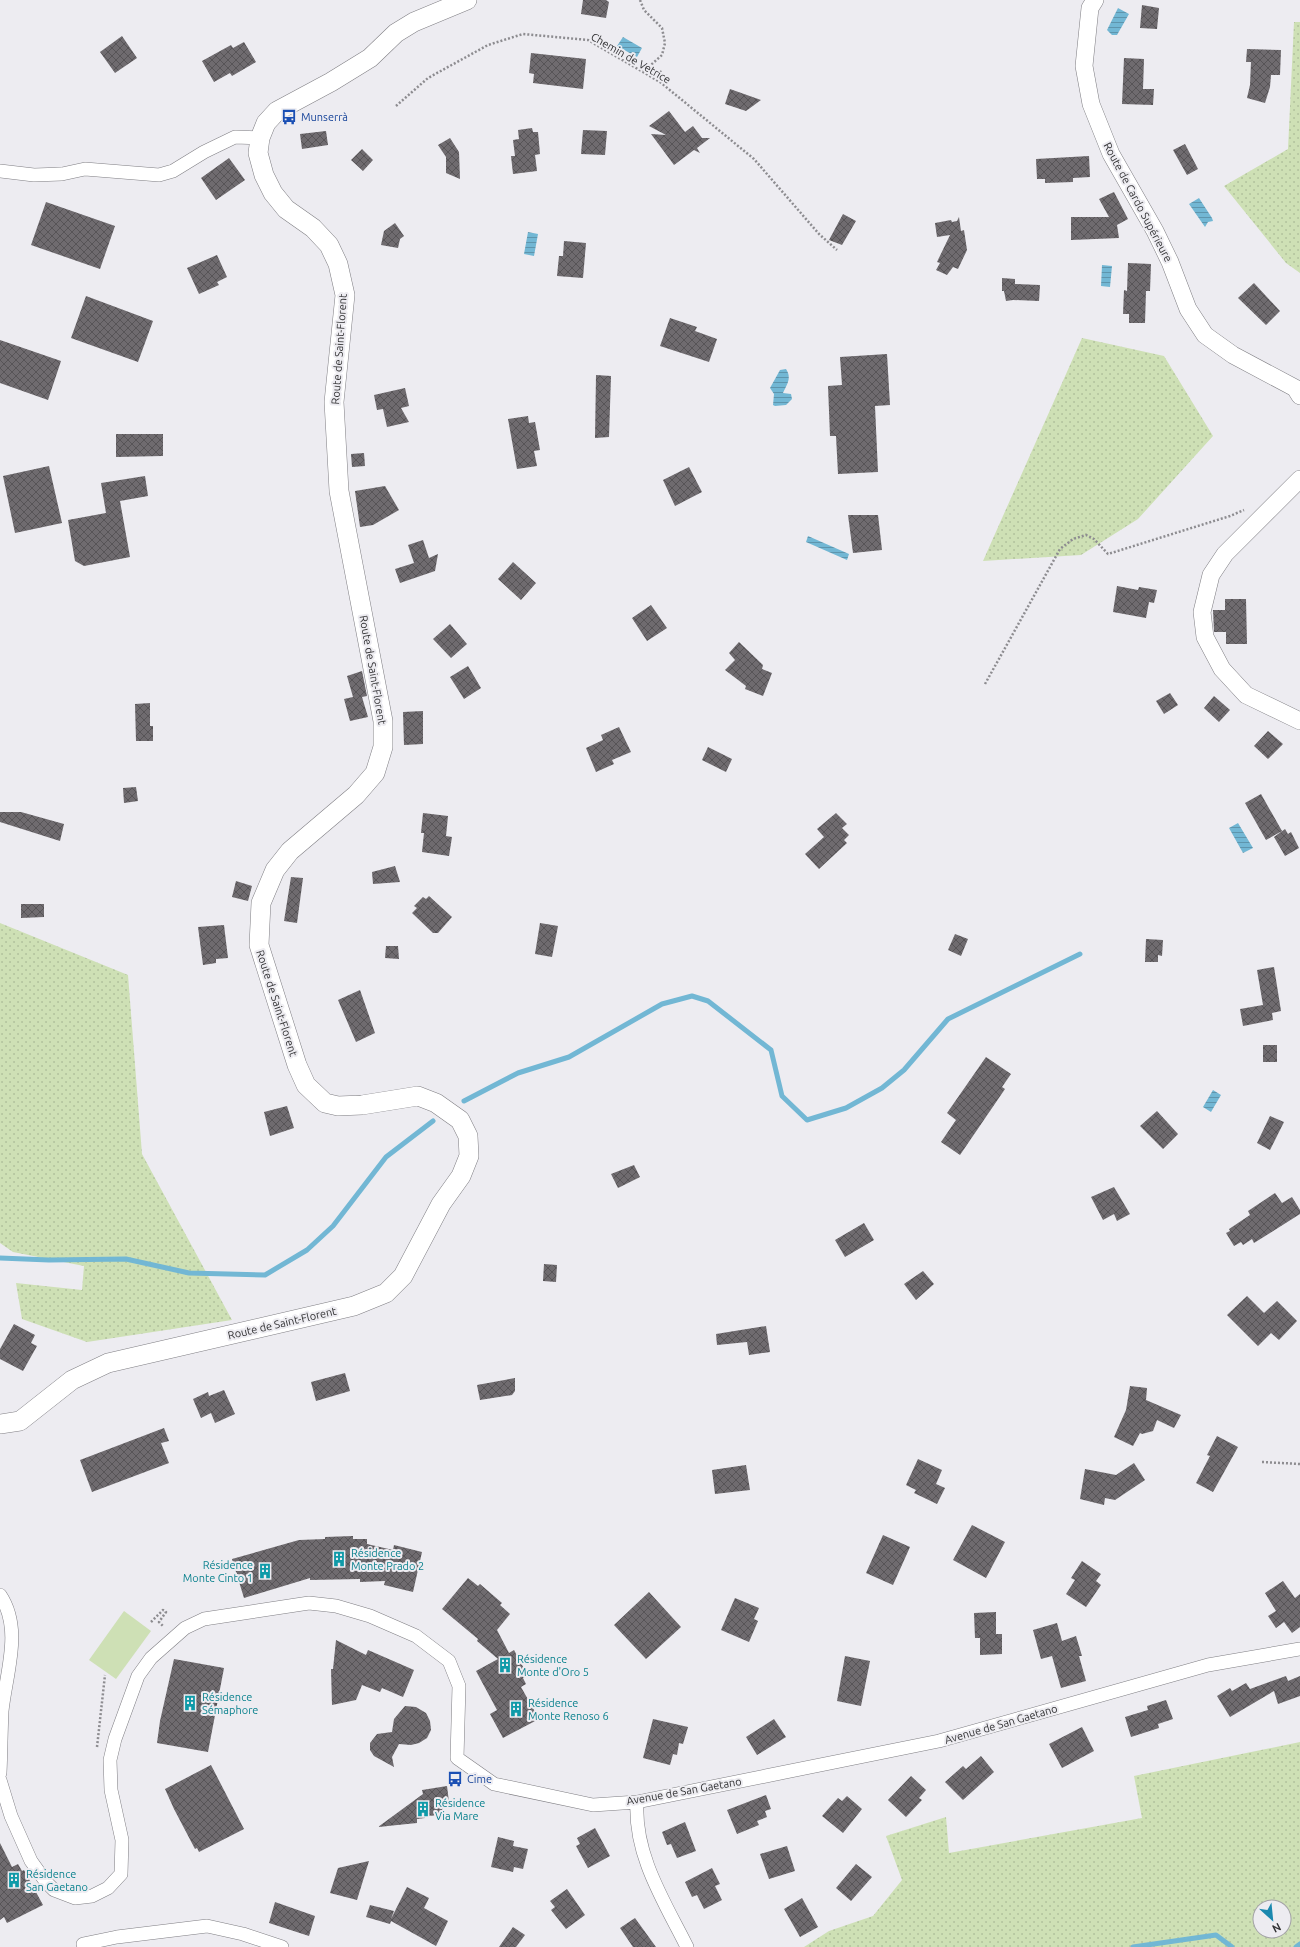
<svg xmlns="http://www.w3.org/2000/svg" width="1300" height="1947" viewBox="0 0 1300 1947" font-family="Ubuntu,sans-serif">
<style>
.grass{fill:url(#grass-dots);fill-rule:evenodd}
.pitch{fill:#cee0b5}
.water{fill:url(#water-rules)}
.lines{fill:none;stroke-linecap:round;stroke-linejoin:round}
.stream{stroke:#72b7d4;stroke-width:5}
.building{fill:url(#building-cross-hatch)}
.minor-casing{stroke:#7f7e83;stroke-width:14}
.tertiary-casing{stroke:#7f7e83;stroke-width:18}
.secondary-casing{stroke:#7f7e83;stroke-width:20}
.path{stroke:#8d8c90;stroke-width:2.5;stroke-dasharray:2 2;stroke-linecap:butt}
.minor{stroke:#fff;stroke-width:13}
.tertiary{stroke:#fff;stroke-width:17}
.secondary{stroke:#fff;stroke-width:19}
.labels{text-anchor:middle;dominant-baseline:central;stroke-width:4;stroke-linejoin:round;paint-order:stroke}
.street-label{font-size:11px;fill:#313133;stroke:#edecf1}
.transit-label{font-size:11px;fill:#164399;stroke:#edecf1;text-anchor:start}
.culture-label{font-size:11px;fill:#0d838f;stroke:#edecf1;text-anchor:start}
</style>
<defs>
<pattern id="grass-dots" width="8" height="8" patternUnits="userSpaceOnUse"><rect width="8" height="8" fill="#cee0b5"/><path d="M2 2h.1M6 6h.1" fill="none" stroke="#b1c19c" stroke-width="1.8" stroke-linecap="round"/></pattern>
<pattern id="water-rules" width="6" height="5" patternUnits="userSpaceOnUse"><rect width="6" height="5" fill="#72b7d4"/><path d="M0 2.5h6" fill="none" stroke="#5e95ad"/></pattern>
<pattern id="building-cross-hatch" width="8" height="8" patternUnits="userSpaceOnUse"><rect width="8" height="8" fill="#6f6b6f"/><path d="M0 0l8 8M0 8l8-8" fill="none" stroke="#575457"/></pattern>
</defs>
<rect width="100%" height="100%" fill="#edecf1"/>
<path class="grass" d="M1294 22H1300V273L1286 263 1224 186 1288 149Z
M1082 338 1164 356 1213 436 1138 519 1081 555 983 561Z
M0 923 128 975 142 1154 232 1320 87 1342 22 1319 16 1283 82 1290 84 1266 13 1252 0 1243Z
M1300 1742V1947H804L829 1931 873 1916 902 1880 886 1836 946 1817 949 1853 1142 1818 1134 1776ZM1260 1907H1284V1931H1260Z"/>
<path class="pitch" d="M124 1611 151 1631 116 1679 89 1660Z"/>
<path class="water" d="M1118 8 1129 14 1117 35H1112L1107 30Z
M623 37 642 48 637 57 617 46Z
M1199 198 1212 218 1213 221 1208 222 1205 227 1189 204Z
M528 232 538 234 534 256 524 254Z
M1102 265 1112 266 1110 287 1101 286Z
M786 369C792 378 787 384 783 393L791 394 792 399 786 405 775 406 773 405 774 394 770 388 780 370Z
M808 536 849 554 847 560 806 542Z
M1238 823 1253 848 1243 853 1229 828Z
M1213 1090 1221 1095 1211 1112 1203 1107Z"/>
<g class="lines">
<path class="stream" d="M464 1101 518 1073 569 1057 662 1004 692 996 708 1001 771 1050 782 1096 807 1120 846 1108 882 1088 904 1070 948 1019 1080 954
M0 1258 49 1260 126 1259 189 1273 265 1275 307 1250 333 1226 386 1157 433 1121
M1133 1947 1216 1935 1232 1947
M1296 1947 1300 1944"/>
</g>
<path class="building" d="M583 0H606L609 2 606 18 581 14Z
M1142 5 1159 8 1157 29 1140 28Z
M122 36 137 58 115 73 100 52Z
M244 42 256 62 232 76 230 73 214 82 202 61 231 45 233 48Z
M1247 49 1281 50 1280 75H1271L1270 87 1265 103 1247 98 1250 85 1251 62H1246Z
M531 53 586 59 583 89 533 83 534 74 529 73Z
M1124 58 1144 59 1143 89H1154L1153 105 1122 104Z
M730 89 761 100 746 111 725 104Z
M669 111 685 132 693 126 702 138H710L697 148 700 153 694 150 674 165 651 134 666 135 649 126Z
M532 128 533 132H538L540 154 535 155 537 171 513 174 511 156H515L513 140 519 139 518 130Z
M583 130 607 131 605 155 581 154Z
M326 131 328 145 302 149 300 134Z
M450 138 459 152 460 179 446 173V157L438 145Z
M1185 144 1198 169 1187 175 1173 150Z
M362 149 373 160 363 171 351 160Z
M1089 156 1090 177 1073 178V182L1045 183V179H1037L1036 159Z
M229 158 245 180 216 200 201 178Z
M1114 192 1128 219 1117 225 1119 238 1071 240V217H1109L1099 199Z
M46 202 115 226 100 269 31 245Z
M843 214 856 221 842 245 829 240Z
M959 217 961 231 964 230 967 250 958 269 953 267 947 275 936 270 940 263 937 262 950 235 937 237 935 223 951 220 952 222 957 221Z
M395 223 404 236 400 239 398 248 381 245 384 231Z
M564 241 586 243 583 278 557 276 559 256H563Z
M217 255 227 277 217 282 219 285 199 294 187 268Z
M1128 263 1151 264 1150 291H1146L1145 323H1129V314H1123L1124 290 1127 291Z
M1002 278 1015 279V284L1040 285 1039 301 1013 300 1006 301 1004 291H1002Z
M1254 283 1280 311 1266 325 1238 298Z
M86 296 153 321 138 362 71 338Z
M670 318 697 327 695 331 717 339 709 362 660 346Z
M0 340 61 361 48 400 0 383Z
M887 354 890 405 875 406 878 472 838 474 836 436H830L828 386 842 385 840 357Z
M596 375 611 376 609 437 595 438Z
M405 388 409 406 401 408 409 422 387 427 383 409 377 410 374 395Z
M528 416 529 423 535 422 540 450 534 451 537 466 517 469 508 419Z
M116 434H163V456L116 457Z
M364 453 365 466 352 467 351 454Z
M49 466 62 523 15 533 3 476Z
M689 467 702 492 675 506 663 480Z
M145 476 148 496 120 501 130 557 84 566 75 561 68 520 106 513 101 483Z
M385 486 399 510 373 525 360 527 355 491Z
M848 515H878L882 550 853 553Z
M423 540 429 558 438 554 435 571 400 583 395 569 414 563 408 545Z
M513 562 536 583 521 600 498 579Z
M1117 586 1138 590 1139 587 1157 590 1154 603 1149 602 1146 618 1113 612Z
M1225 599H1246L1247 644H1226V632H1214L1213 610H1225Z
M651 605 667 628 647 641 632 618Z
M450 624 467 644 451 658 433 639Z
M739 642 763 665 762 669 772 673 763 696 745 689 746 686 725 670 735 660 729 653Z
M468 666 481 688 464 699 450 677Z
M362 671 367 696 362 697 368 717 350 721 344 699 353 697 347 676Z
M1170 693 1178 705 1164 714 1156 701Z
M1214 696 1230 710 1219 722 1204 708Z
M150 703V726H153V741H136L135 704Z
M423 711V744L404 745 403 712Z
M619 727 631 752 612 760 614 764 596 772 586 748 603 740 601 735Z
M1268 731 1283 744 1268 759 1254 746Z
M708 747 732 759 726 772 702 760Z
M136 787 138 801 124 803 123 788Z
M1261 794 1282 831 1266 840 1245 803Z
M0 812H21L64 824 60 841 0 822Z
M423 813 448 816 446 836 452 837 449 856 422 852 424 833H421Z
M836 813 847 824 842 828 849 835 844 840 847 843 819 869 805 854 824 837 817 829Z
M1285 829 1288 834 1291 832 1299 848 1285 856 1274 837Z
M395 866 400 882 373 884 372 872Z
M291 877 303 878 297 923 284 921Z
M236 881 252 886 248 901 232 897Z
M429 896 452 917 438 933H433L412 913 417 908 414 906 423 897 426 899Z
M21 904H44V917L21 918Z
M540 923 558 926 552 957 535 954Z
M224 925 228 958 216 959V963L203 965 198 927Z
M955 934 968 939 961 956 948 950Z
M1146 939 1163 940 1162 956 1158 955V962H1145Z
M386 946H398L399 959 385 958Z
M1274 967 1281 1011 1272 1013 1273 1020 1243 1026 1240 1009 1263 1005 1257 970Z
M360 990 375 1033 356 1042 338 1000Z
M1263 1045H1277V1062H1263Z
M986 1057 1011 1074 1002 1087 1005 1089 960 1155 941 1142 956 1120 947 1113Z
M287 1106 294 1128 270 1136 264 1112Z
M1157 1111 1178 1134 1163 1149 1140 1126Z
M1270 1116 1284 1122 1270 1150 1257 1143Z
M634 1165 640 1177 618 1188 611 1174Z
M1114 1187 1130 1214 1117 1221 1114 1214 1103 1220 1091 1197Z
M1275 1193 1282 1203 1292 1197 1300 1210V1214L1254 1243 1252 1239 1243 1245 1241 1242 1234 1246 1226 1233 1230 1231 1229 1229 1250 1215 1248 1211Z
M864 1223 874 1240 845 1257 835 1240Z
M544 1264 557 1265 556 1282 543 1281Z
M923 1271 934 1284 916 1300 904 1284Z
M1247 1296 1264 1313 1277 1301 1297 1321 1279 1340 1271 1333 1258 1346 1227 1315Z
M14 1324 35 1335 31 1343 37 1346 23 1371 0 1359V1349Z
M766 1326 770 1352 749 1355 747 1342 717 1345 716 1334Z
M345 1373 350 1391 316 1401 311 1382Z
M515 1378V1391L512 1395 480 1400 477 1385Z
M1130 1386 1147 1388 1146 1400 1181 1415 1174 1428 1157 1420 1153 1431 1142 1434 1140 1433 1133 1446 1114 1437 1126 1410Z
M224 1390 235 1414 215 1423 211 1413 201 1418 193 1399 208 1392 209 1396Z
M164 1428 169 1441 161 1443 169 1463 92 1492 80 1460Z
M1217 1436 1238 1447 1213 1492 1196 1483 1210 1456 1207 1455Z
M918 1459 942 1470 936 1484 945 1488 937 1504 914 1493 916 1490 906 1485Z
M1134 1463 1145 1480 1115 1500 1105 1498 1104 1505 1080 1499 1085 1469 1116 1475Z
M746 1465 750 1490 715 1494 712 1470Z
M972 1525 1005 1542 986 1578 953 1560Z
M883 1535 910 1547 893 1585 866 1573Z
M353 1536V1539H367V1544L393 1550 394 1545 422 1552 413 1592 384 1585 385 1581 360 1582V1579L310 1580V1578L244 1598 232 1559 299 1540 325 1539V1537Z
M1082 1561 1101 1574 1096 1581 1101 1585 1086 1607 1066 1594 1075 1580 1071 1578Z
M468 1578 478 1586 480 1584 502 1603 500 1605 510 1614 497 1630 509 1653 514 1650 528 1676 523 1678 526 1684 521 1687 539 1719 503 1738 490 1714 497 1710 476 1671 498 1659 477 1641 478 1639 442 1609Z
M1283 1581 1295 1598 1300 1594V1627L1292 1633 1284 1622 1276 1628 1268 1616 1276 1611 1265 1593Z
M649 1592 681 1627 646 1659 614 1625Z
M735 1598 759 1608 754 1619 758 1621 749 1642 721 1630Z
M996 1612V1634H1002V1654L980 1655V1638H975L974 1613Z
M1057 1623 1062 1641 1076 1636 1082 1656H1079L1086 1681 1061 1688 1052 1656 1041 1659 1033 1630Z
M336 1640 366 1655 368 1650 414 1670 403 1697 382 1688 380 1692 362 1685 356 1700 332 1705 331 1669H333Z
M845 1656 870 1661 861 1706 837 1701Z
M174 1659 224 1668 208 1752 157 1743 160 1721Z
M1286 1676 1288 1681 1300 1676V1696L1278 1704 1274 1691 1230 1717 1217 1696 1230 1688 1232 1691 1246 1683 1250 1689Z
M1166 1700 1173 1719 1158 1724 1159 1728 1131 1737 1125 1717 1148 1710 1147 1706Z
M405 1706 416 1707 426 1713 430 1721 431 1730 427 1738 419 1743 411 1745 399 1744 392 1757 394 1767 374 1756 370 1750V1743L377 1734 392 1732 394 1719Z
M653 1719 688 1727 683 1744 679 1743 677 1755 673 1754 670 1765 643 1758Z
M774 1719 786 1737 757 1755 746 1737Z
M1082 1727 1094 1751 1062 1768 1049 1744Z
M981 1756 994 1772 963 1800 945 1782 963 1766 966 1769Z
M211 1765 244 1829 199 1852 197 1848 195 1849 174 1809 165 1789Z
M911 1776 926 1790 919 1798 922 1800 906 1817 888 1800Z
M447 1786 449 1802 442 1803 443 1815 425 1816V1818L417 1819V1823L378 1827 423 1794 422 1790Z
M766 1795 771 1809 765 1811 767 1817 757 1821 759 1825 737 1834 727 1810Z
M847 1796 862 1809 843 1833 822 1816 838 1798 842 1801Z
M685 1822 696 1851 677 1858 671 1844 667 1845 662 1832Z
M595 1828 610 1856 588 1868 576 1846 580 1844 577 1838Z
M498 1837 514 1841 513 1846 528 1849 523 1869 514 1867 513 1872 491 1867Z
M0 1843 12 1867 18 1864 22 1871 24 1870 43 1905 7 1923 4 1917 0 1920Z
M787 1846 795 1871 769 1879 760 1854Z
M369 1861 357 1900 330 1893 338 1868Z
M856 1864 872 1877 851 1901 836 1888Z
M712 1868 720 1884 715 1886 722 1900 704 1909 697 1895 692 1897 685 1882Z
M407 1887 429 1898 424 1908 448 1921 436 1946 391 1921 390 1924 366 1917 370 1905 394 1911 391 1919Z
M567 1889 585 1915 566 1929 551 1910 555 1907 550 1901Z
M802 1898 818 1927 800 1937 784 1909Z
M275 1902 315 1916 309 1936 269 1923Z
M635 1918 656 1947H633L620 1928Z
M513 1927 525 1935 516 1947H499Z"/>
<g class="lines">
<defs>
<path id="minor" d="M0 171 34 175 62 174 85 169 159 175 173 171 204 152 235 137 260 138
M0 1595C23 1629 6 1673 2 1711 1 1732 1 1752 0 1773
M0 1780 11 1816 31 1861 46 1882 54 1890 75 1898 92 1896 108 1888 121 1874 122 1840 111 1790 110 1760 115 1739 138 1676 151 1658 185 1628 204 1619 309 1603 336 1606 370 1616 416 1636 449 1661 459 1686 457 1758 494 1784 593 1805 637 1802 939 1741 1208 1665 1300 1649
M637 1802C634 1855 664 1901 687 1947
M83 1944 117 1937 207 1926 243 1934 282 1947"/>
<path id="tertiary" d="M1095 0 1090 8 1084 66 1091 104 1111 154 1155 231 1170 262 1188 309 1205 335 1233 355 1295 388 1300 396
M1300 479 1225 554 1211 575 1202 612 1205 637 1222 669 1246 695 1300 721"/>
<path id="secondary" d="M0 1424 20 1421 72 1380 108 1363 354 1306 386 1293 403 1276 441 1204 461 1176 469 1156 468 1136 460 1120 436 1103 418 1096 362 1105 338 1106 325 1103 306 1085 297 1065 259 945 261 903 275 870 290 851 356 795 375 773 383 747V721L339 491 334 402 345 295 338 264 329 245 313 228 286 209 273 193 264 175 258 153 260 138 266 123 277 111 331 82 370 58 396 33 414 22 467 0"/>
</defs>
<use href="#minor" class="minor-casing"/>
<use href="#tertiary" class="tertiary-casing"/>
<use href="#secondary" class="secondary-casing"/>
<path class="path" d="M640 0 644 10 662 28 665 43 662 55 643 72
M396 106 428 78 488 45 523 34 588 40 660 82 754 159 819 234 837 250
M985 684 1060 549 1073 539 1086 535 1094 539 1108 554 1230 516 1244 510
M1262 1462 1300 1464
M151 1622 163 1610 166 1612 159 1622 164 1627
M97 1747 105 1675"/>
<use href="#minor" class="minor"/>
<use href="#tertiary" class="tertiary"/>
<use href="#secondary" class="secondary"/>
</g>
<defs>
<symbol id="bus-bare" viewBox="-9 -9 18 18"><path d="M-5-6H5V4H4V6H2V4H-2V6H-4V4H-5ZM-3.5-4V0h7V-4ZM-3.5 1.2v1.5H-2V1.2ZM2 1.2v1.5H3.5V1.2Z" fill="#1a4fb4" stroke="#edecf1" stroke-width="2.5" paint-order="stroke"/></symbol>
<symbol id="building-bare" viewBox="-9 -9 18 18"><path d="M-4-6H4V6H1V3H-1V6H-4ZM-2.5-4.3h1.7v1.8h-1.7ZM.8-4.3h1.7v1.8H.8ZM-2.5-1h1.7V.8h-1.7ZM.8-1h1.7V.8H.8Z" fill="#0f9aa8" stroke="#edecf1" stroke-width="2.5" paint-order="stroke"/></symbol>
</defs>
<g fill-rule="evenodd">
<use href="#bus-bare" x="278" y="106" width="22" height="22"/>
<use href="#building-bare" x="328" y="1548" width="22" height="22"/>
<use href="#building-bare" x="254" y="1560" width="22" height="22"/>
<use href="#building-bare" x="494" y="1654" width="22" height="22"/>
<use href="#building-bare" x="179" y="1692" width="22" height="22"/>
<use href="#building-bare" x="505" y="1698" width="22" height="22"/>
<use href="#bus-bare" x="444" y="1768" width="22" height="22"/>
<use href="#building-bare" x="412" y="1798" width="22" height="22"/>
<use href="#building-bare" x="3" y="1869" width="22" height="22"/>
</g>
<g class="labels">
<g class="street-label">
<text transform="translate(631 58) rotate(30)">Chemin de Vetrice</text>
<text transform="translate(1138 202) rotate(62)">Route de Cardo Supérieure</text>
<text transform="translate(339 349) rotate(-86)">Route de Saint-Florent</text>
<text transform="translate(373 670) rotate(80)">Route de Saint-Florent</text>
<text transform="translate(277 1003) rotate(72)">Route de Saint-Florent</text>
<text transform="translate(282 1323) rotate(-13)">Route de Saint-Florent</text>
<text transform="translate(1001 1724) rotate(-16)">Avenue de San Gaetano</text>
<text transform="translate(684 1791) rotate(-10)">Avenue de San Gaetano</text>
</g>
<g class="transit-label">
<text x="301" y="117">Munserrà</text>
<text x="467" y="1779">Cime</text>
</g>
<g class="culture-label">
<text x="351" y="1553">Résidence<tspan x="351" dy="13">Monte Prado 2</tspan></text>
<text x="253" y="1565" text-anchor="end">Résidence<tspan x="253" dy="13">Monte Cinto 1</tspan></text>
<text x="517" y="1659">Résidence<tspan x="517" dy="13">Monte d'Oro 5</tspan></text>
<text x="202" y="1697">Résidence<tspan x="202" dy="13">Sémaphore</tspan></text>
<text x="528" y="1703">Résidence<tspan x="528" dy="13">Monte Renoso 6</tspan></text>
<text x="435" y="1803">Résidence<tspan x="435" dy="13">Via Mare</tspan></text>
<text x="26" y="1874">Résidence<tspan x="26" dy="13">San Gaetano</tspan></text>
</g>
</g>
<g transform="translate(1272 1919) rotate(153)"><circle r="19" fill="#edecf1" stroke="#a2a1a5"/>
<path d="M0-3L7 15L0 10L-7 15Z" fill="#1b88af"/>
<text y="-6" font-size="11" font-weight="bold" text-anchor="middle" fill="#313133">N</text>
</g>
</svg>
